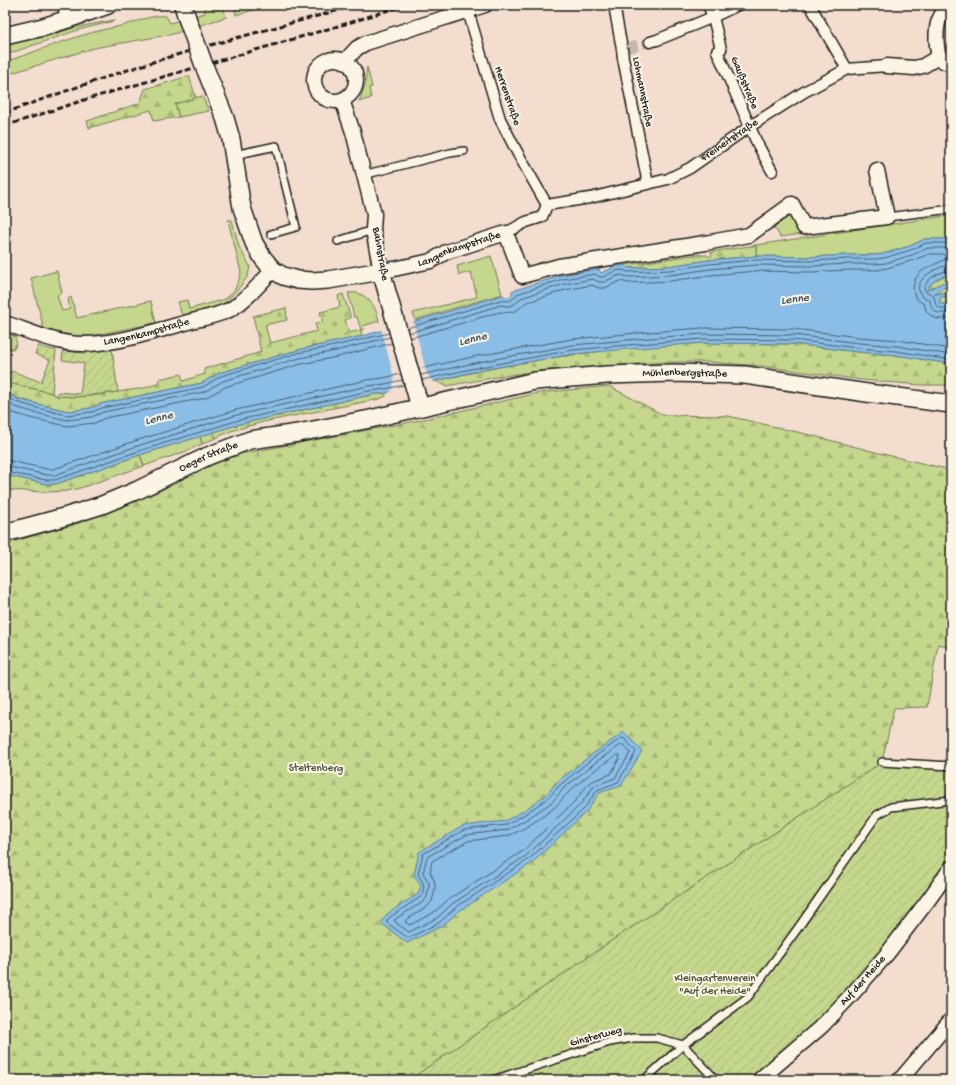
<svg xmlns="http://www.w3.org/2000/svg" width="956" height="1085" viewBox="0 0 956 1085" font-family="'Gochi Hand',sans-serif">
<style>
.green{fill:#c4d78c;stroke:#707a54}
.forest{fill:url(#forest-firs);stroke:#707a54}
.garden{fill:url(#garden-furrows);stroke:#707a54}
.water{fill:#8abee7;stroke:#5e7d96}
.pier{fill:#f3ddcf}
.lines{fill:none;stroke-linecap:round;stroke-linejoin:round}
.shore{stroke:#485d6d;stroke-width:1}
.pedestrian-tunnel{stroke:#c8b6ab;stroke-width:10;stroke-dasharray:10 5;stroke-linecap:butt}
.service-casing{stroke:#1c1c1c;stroke-width:10}
.pedestrian-casing{stroke:#1c1c1c;stroke-width:13}
.minor-casing{stroke:#1c1c1c;stroke-width:17}
.tertiary-casing{stroke:#1c1c1c;stroke-width:20}
.service{stroke:#fcf5e5;stroke-width:7}
.pedestrian{stroke:#fcf5e5;stroke-width:10}
.minor{stroke:#fcf5e5;stroke-width:14}
.tertiary{stroke:#fcf5e5;stroke-width:17}
.rail{stroke:#1c1c1c;stroke-width:3;stroke-dasharray:6 3;stroke-linecap:butt}
.tertiary-bridge-casing{stroke:#1c1c1c;stroke-width:20;stroke-linecap:butt}
.tertiary-bridge{stroke:#fcf5e5;stroke-width:17}
.labels{text-anchor:middle;dominant-baseline:central;stroke-width:4;stroke-linejoin:round;paint-order:stroke}
.street-label{font-size:11px;fill:#1c1c1c;stroke:#fcf5e5}
.park-label{font-size:11px;fill:#4e543e;stroke:#fcf5e5}
.water-label{font-size:12px;font-style:italic;fill:#425563;stroke:#fcf5e5}
</style>
<defs>
<pattern id="forest-firs" width="22" height="20" patternUnits="userSpaceOnUse"><rect width="22" height="20" fill="#c4d78c"/><path d="M5 1l3.5 6h-7zM16 11l3.5 6h-7z" fill="#a8b878"/></pattern>
<pattern id="garden-furrows" width="10" height="10" patternUnits="userSpaceOnUse"><rect width="10" height="10" fill="#c4d78c"/><path d="M-1 1l2-2M0 10L10 0M9 11l2-2" fill="none" stroke="#a8b878"/></pattern>
</defs>
<rect width="100%" height="100%" fill="#f3ddcf"/>
<filter id="ink" filterUnits="userSpaceOnUse"><feTurbulence type="fractalNoise" baseFrequency=".025" numOctaves="2"/><feDisplacementMap in="SourceGraphic" scale="8" xChannelSelector="R" yChannelSelector="G"/><feConvolveMatrix kernelMatrix="1 2 1 2 8 2 1 2 1" color-interpolation-filters="sRGB"/></filter>
<g filter="url(#ink)">
<path class="green" d="M204 5H232L223 7 226 17 173 34 94 48 5 75V62C43 49 81 33 121 26 134 23 152 14 166 16L170 23 205 13Z
M234 5H272L236 15Z
M114 20V21L78 30 5 55V43L46 37 73 28Z
M367 67 372 87 369 88 371 98 359 102 365 85Z
M202 96 209 111 179 117 175 104Z
M790 214 803 234 780 237 777 231 770 226Z
M951 215V242L947 239H925L910 246 883 254 876 255H848L811 257 756 256V245Z
M228 220H232L239 247 250 266 248 276 238 289 225 303 214 308 182 316 178 302 187 300 189 309 223 300 227 298 235 289 240 277 241 272Z
M491 256 502 294 415 320 413 313 477 297 471 272 459 275 457 266Z
M57 271 62 293 57 295 62 311 70 309 68 299 71 297 77 318 151 301 156 323 90 336C74 337 59 334 44 330L31 278Z
M348 293C365 290 376 305 379 321L363 326 364 329 361 330 357 317H354Z
M200 436 202 444 184 452 144 466 140 455Z"/>
<path class="forest" d="M189 76 196 98 175 104 179 117 154 121 151 110 89 128 87 121 140 103 145 89Z
M756 245V256L709 260 669 266 627 268 626 265 699 254 700 255H707L709 257 712 255 711 252Z
M951 273V279L927 291C931 280 942 277 951 273Z
M951 285V291L933 295 940 289Z
M343 294 351 318 345 320 349 333 361 330 362 336 298 350 219 373 202 383 100 404 91 408 68 411 38 404 17 398 7 392H5V382L52 393 57 396 76 397 91 396 144 388 160 383 159 379 181 374 183 381 205 374 204 369 261 352 253 316 286 308 287 320 265 325 270 343 317 331 315 323 323 322 320 312 340 307 338 296Z
M951 295V303L942 304H939L941 297Z
M703 343 793 344 858 352 896 355 951 364V385H921L862 380 761 366 708 362H668L546 370 503 376 446 386 436 381C481 370 527 361 573 355 616 348 660 346 703 343Z
M609 386 663 415 728 416 806 434 883 454 951 470V647L938 644 927 707 894 708 882 762 611 941 409 1080H5V544L79 523 160 491 197 471 240 454 416 421 538 393Z
M386 393V396L379 399 263 422 231 431 202 444 200 436 240 424 370 395Z
M140 455 144 466 80 488 67 491 47 492 5 490V475L46 484H56Z"/>
<path class="garden" d="M5 333 17 337 15 340 17 342 14 349 5 346Z
M39 345 44 348 56 350 52 393 5 382V371L11 373 12 371 41 382 50 360 35 354Z
M112 349 118 392 76 397 57 396 58 392 80 394 84 363 62 360 63 351 85 353Z
M882 762 951 769V857L950 859 927 892 861 975 792 1045 750 1080H409L611 941Z"/>
<path class="water" d="M925 239H947L951 242V273C942 277 931 280 927 290L951 279V285L940 289 933 295 951 291V295L941 297 939 303 942 304 951 303V364L896 355 858 352 793 344 703 343 639 348 574 354 481 370 386 393 370 395 240 424 140 455 56 484H46L5 475V392H7L17 399 38 404 68 411 91 408 100 404 202 383 219 373 298 350 362 336 413 322 503 295 507 298 512 295V291L562 275 599 269 600 272 603 273 604 271 611 269V267L626 265 628 268 669 266 709 260 756 256 811 257 848 255H876L883 254 910 246Z
M624 732 642 751 621 786 599 793 587 811 532 863 458 912 442 926 407 943 381 923 387 914 418 894 421 886 414 875 419 852 463 826 505 821 523 811 546 795 557 782 591 755Z"/>
<path class="pier" d="M413 320 426 371 430 378 435 383 388 395 392 389 394 378 381 328Z"/>
<g class="lines">
<path class="shore" d="M951 265C940 265 912 279 920 293 922 298 927 298 930 301 932 315 940 314 951 312
M951 270C941 271 927 278 924 288L926 292 931 294 935 299C935 311 942 308 951 307
M407 328 501 300C510 302 512 301 517 294L563 279 595 274 600 277H603L615 271 622 270 628 272 670 270 709 264 756 260 811 261 848 259H876L884 258 911 250 926 243H945L951 245
M409 333 501 305C510 308 515 305 521 298L564 284 593 279 599 282H604L617 276 621 275 628 277 670 275 710 269 756 265 811 266 848 264H877L886 263 912 255 928 248H944L951 250
M410 338 500 312C511 314 518 311 525 303L565 290 592 285 599 288H605L620 281 628 283 671 281 711 275 756 271 811 272 848 270H877L887 268 914 260 929 254H943L946 256 947 258C937 265 922 267 916 278 912 286 912 295 919 301 920 302 923 303 924 304 925 306 925 308 926 310 931 320 942 320 951 318
M419 369 477 356 572 339 637 333 702 328 794 329 859 337 898 340 951 349
M421 375 479 362 573 345 638 339 703 334 794 335 859 343 897 346 951 355
M422 380 480 367 573 350 638 344 703 339 793 340 858 348 896 351 951 360
M5 396 16 402 37 408 67 415 92 412 102 408 203 387 221 376 298 353 334 346 389 333
M5 401 15 407 36 413 67 420 92 417 103 412 204 392 223 381 300 358 335 351 390 337
M5 408 13 413 34 419 67 426 95 423 105 418 205 398 225 387 301 364 337 357 392 343
M5 460 47 469H54L135 441 236 410 367 380 383 378 401 374
M5 466 47 475H55L137 446 237 415 368 386 385 384 402 380
M5 472 46 480H55L139 451 239 420 369 391 385 389 404 385
M622 738 625 739 636 752 618 782 597 790 584 809 529 859 455 908 440 922 409 938 407 937 387 923V921L390 917 422 896 424 885 418 874 423 854 464 830 506 825 525 814 548 798 560 785 593 758Z
M621 745H624L630 753 615 778 594 786 580 805 526 856 452 904 437 918 409 932 395 922V919L423 902 427 897 429 887V883L423 873 427 857 466 835 507 830 527 819 552 802 564 788 596 762Z
M617 755H620V757L611 774 590 782 575 801 523 851 449 899 433 913 410 925 405 922 406 920 427 907 432 901 435 890V885L434 880 430 872 432 861 468 841 507 836C519 833 546 815 555 807 560 803 563 797 568 793 582 779 600 766 617 755Z"/>
<path class="pedestrian-tunnel" d="M628 48 650 42"/>
<defs>
<path id="service" d="M234 155 276 146 296 227 271 234
M363 175 450 153 464 151
M887 217 951 209
M338 241 373 230
M882 762 951 766
M493 1080 610 1042 633 1038H657L683 1045 716 1080
M644 1080 683 1045 748 997 798 928 877 815 891 807 951 800"/>
<g id="pedestrian">
<path d="M614 5 622 49 623 58 648 184"/>
<path d="M708 5 713 17 721 49 717 51 757 143 772 171"/>
<path d="M810 5 847 69"/>
<path d="M468 11 500 119 517 152 547 205"/>
<path d="M650 42 657 40 713 17 738 5"/>
<path id="s1" d="M506 233 526 222 542 217 547 205 590 198 668 179 690 168 749 127 804 92 847 69 887 66"/>
</g>
<g id="minor">
<path d="M65 5 68 19"/>
<path d="M949 5C946 9 942 13 940 18 935 27 935 53 942 60 944 62 949 63 951 65"/>
<circle cx="335" cy="80" r="21"/>
<path d="M345 61 357 48 366 43 485 5"/>
<path d="M887 66 914 68 923 66 940 56"/>
<path id="s2" d="M342 100 353 132 374 214 373 230 381 271 394 269 431 261 446 252 506 233 522 276 559 266 705 243 749 235 792 204 804 227 887 217 877 170"/>
<path id="s3" d="M5 323C26 330 47 340 69 343 105 348 153 332 188 322 200 319 220 315 231 309 248 299 260 283 273 270"/>
<path id="s4" d="M759 1080 822 1026 854 992 887 954 929 899 951 868"/>
<path d="M900 1080 951 1020"/>
</g>
<g id="tertiary">
<path d="M183 5 187 18"/>
<path d="M5 36 43 27 68 19 108 5"/>
<path d="M205 68 225 118 231 139 242 208 254 243 263 258 273 270 283 276 298 280 312 281 328 280 381 271 420 407"/>
<path id="s5" d="M5 533 64 517 102 505 138 490 208 456 250 440 298 433 370 419 535 381 607 375 673 373 745 375 867 393 951 404"/>
</g>
</defs>
<use href="#service" class="service-casing"/>
<use href="#pedestrian" class="pedestrian-casing"/>
<use href="#minor" class="minor-casing"/>
<use href="#tertiary" class="tertiary-casing"/>
<use href="#service" class="service"/>
<use href="#pedestrian" class="pedestrian"/>
<use href="#minor" class="minor"/>
<use href="#tertiary" class="tertiary"/>
<path class="rail" d="M5 113C51 96 97 80 143 65 214 43 286 25 357 5
M5 126 84 100 345 24 405 5"/>
<defs>
<path id="tertiary-bridge" d="M187 18 205 68"/>
</defs>
<use href="#tertiary-bridge" class="tertiary-bridge-casing"/>
<use href="#tertiary-bridge" class="tertiary-bridge"/>
</g>
</g>
<g class="labels">
<g class="street-label">
<text transform="translate(744 83) rotate(67)">Gaußstraße</text>
<text transform="translate(642 92) rotate(79)">Lohmannstraße</text>
<text transform="translate(507 96) rotate(71)">Herrenstraße</text>
<text stroke="none"><textPath href="#s1" startOffset="249">Freiheitstraße</textPath></text>
<text stroke="none"><textPath href="#s2" startOffset="258">Langenkampstraße</textPath></text>
<text transform="translate(380 254) rotate(80)">Bahnstraße</text>
<text stroke="none"><textPath href="#s3" startOffset="146">Langenkampstraße</textPath></text>
<text stroke="none"><textPath href="#s5" startOffset="704">Mühlenbergstraße</textPath></text>
<text stroke="none"><textPath href="#s5" startOffset="218">Oeger Straße</textPath></text>
<text stroke="none"><textPath href="#s4" startOffset="144">Auf der Heide</textPath></text>
<text transform="translate(596 1037) rotate(-15)">Ginsterweg</text>
</g>
<g class="park-label">
<text x="316" y="769">Steltenberg</text>
<text x="715" y="979">Kleingartenverein<tspan x="715" dy="13">"Auf der Heide"</tspan></text>
</g>
<g class="water-label">
<text transform="translate(795 300) rotate(-7)">Lenne</text>
<text transform="translate(473 340) rotate(-14)">Lenne</text>
<text transform="translate(159 419) rotate(-14)">Lenne</text>
</g>
</g>
<rect width="956" height="1085" fill="none" stroke="#fcf5e5" stroke-width="20"/>
<rect x="10" y="10" width="936" height="1065" fill="none" stroke="#1c1c1c" stroke-width="1.5" filter="url(#ink)"/>
</svg>
